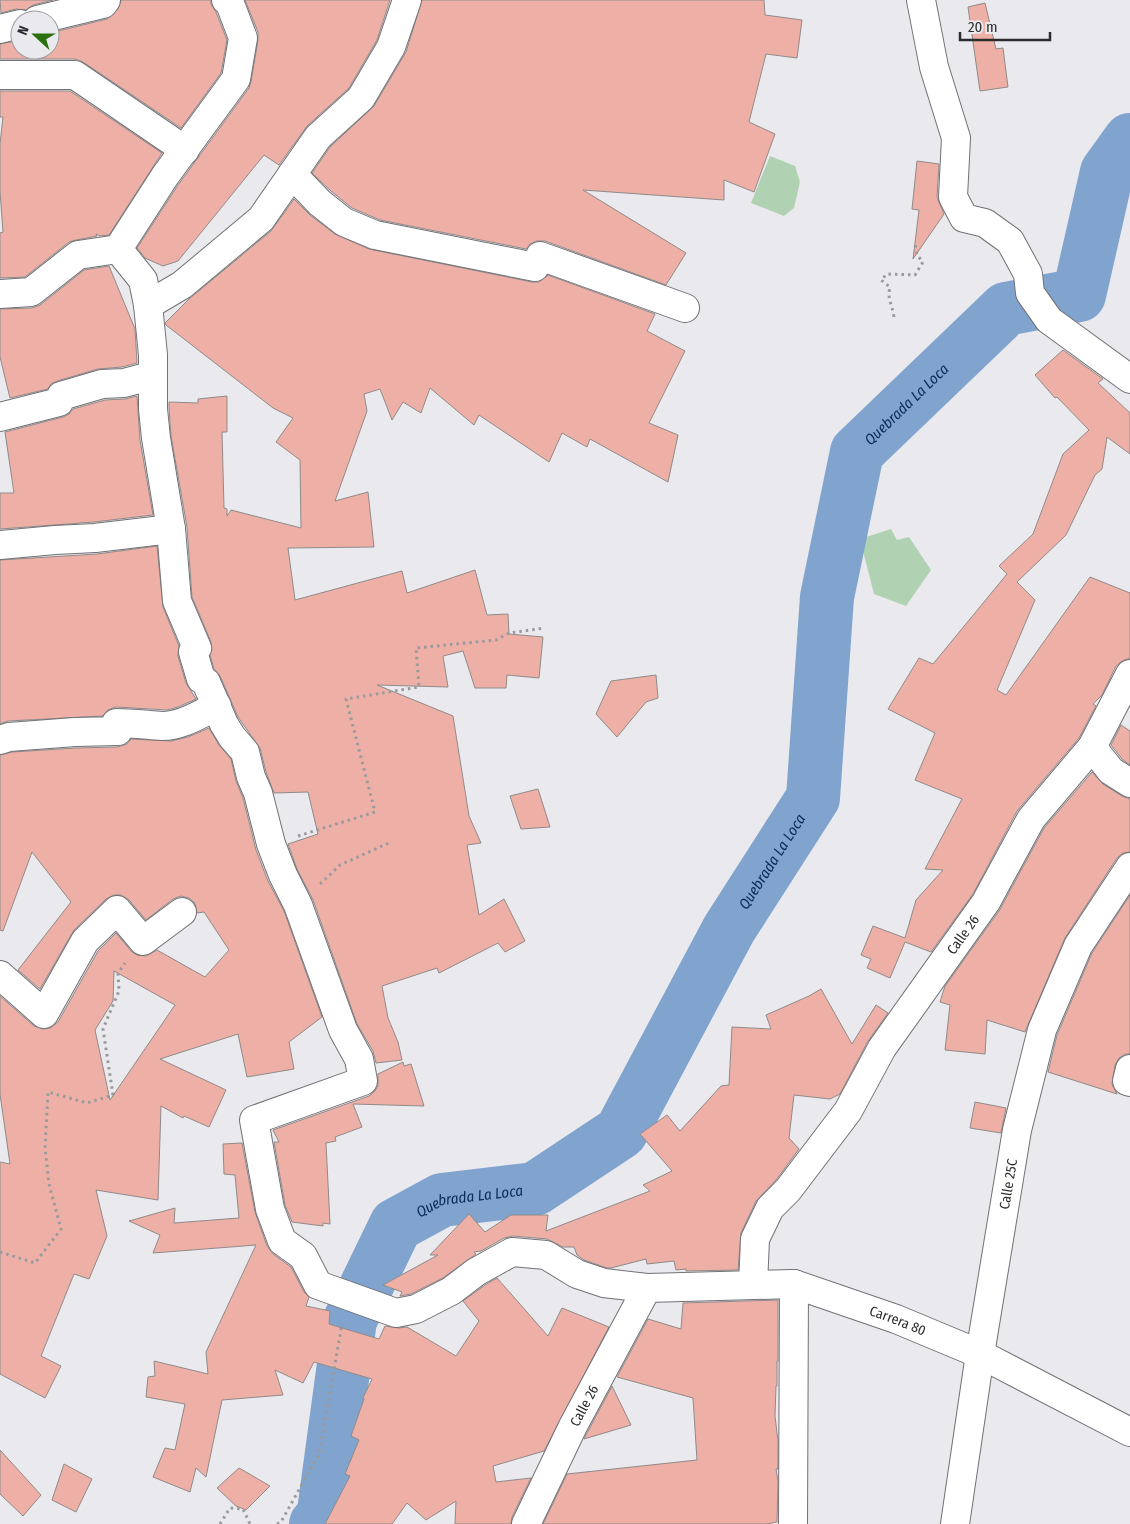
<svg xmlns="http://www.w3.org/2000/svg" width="1130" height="1524" viewBox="0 0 1130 1524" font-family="'Fira Sans Condensed',sans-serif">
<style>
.green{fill:#b0d2b3}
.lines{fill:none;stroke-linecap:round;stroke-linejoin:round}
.river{stroke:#81a4cf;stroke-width:54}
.building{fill:#eeb0a6;stroke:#908a89;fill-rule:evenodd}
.minor-casing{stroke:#717176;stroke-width:30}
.path{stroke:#9a9a9d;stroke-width:3;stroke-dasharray:2.5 4;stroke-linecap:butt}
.minor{stroke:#fff;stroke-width:28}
.labels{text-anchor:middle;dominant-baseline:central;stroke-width:4;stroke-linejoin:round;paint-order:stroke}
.street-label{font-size:14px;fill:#2c2c2e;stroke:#e9e9ee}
.water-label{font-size:15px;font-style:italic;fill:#072c54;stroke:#e9e9ee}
</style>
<rect width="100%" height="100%" fill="#e9e9ee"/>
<path class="green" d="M770 156 795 166 800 182 794 208 784 216 751 203Z
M891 529 897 540 909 537 931 570 906 606 874 594 860 539Z"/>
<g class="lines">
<path class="river" id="s1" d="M316 1524 323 1519 350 1320 396 1225 442 1200 535 1189 621 1132 729 929 813 798 827 597 857 452 1006 309 1079 295 1107 172 1130 140"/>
</g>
<path class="building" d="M0 0H53L33 5 26 10 16 9 1 13Z
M121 0H211V4L216 12 227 40 221 73 181 128 83 62 75 59H0V44L20 40V50H50V33L107 19 118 9Z
M245 0H390L377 40 349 88 307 126 279 165 264 155 178 261 163 266 145 258 137 248 178 185 249 88 251 82 258 40V32Z
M422 0H764L765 15 802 20 797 58 766 54 749 122 775 134 754 192 724 180V200L583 190 686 253 666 285 545 241H537L530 244 526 249 380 220 352 208 331 191 312 173 330 147 374 106 406 52Z
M985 3 996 49 1003 48 1008 87 980 91 968 7Z
M0 91H70L162 153 109 235 100 236 96 234 97 236 76 240 69 242 25 277 0 278V233L3 232 0 191V144L3 117H0Z
M917 161 939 164 937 197 944 214 913 259 919 210 912 209Z
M294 199 310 215 335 234 369 249 532 282H539L548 275 655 314 647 331 685 351 649 423 678 435 668 482 590 439 587 447 562 433 549 462 479 415 474 425 430 388 421 413 403 402 392 420 380 389 364 394 367 411 335 501 368 492 374 547 288 548 295 600 402 571 407 593 475 570 487 615 508 614 509 634 543 637 539 678 507 675 506 688H475L463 651 443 656 448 687 377 685 453 716 469 816 481 843 467 845 479 915 504 899 525 941 505 952 498 943 439 973 437 968 382 986 388 1018 398 1042 402 1060 376 1063 373 1051 357 1024 313 900 297 869 288 844 318 834 308 792 274 793 266 772 260 748 238 717 220 676 214 669 210 655 212 650 211 642 192 597 187 527 171 436 169 408V402L198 403V399L227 396V432H222L224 508 227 509V516L231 510 301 528 300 460 276 442 293 418 273 408 166 325 165 323 189 299 271 231Z
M109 266 135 329 137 363 122 367 98 369 57 381 51 384 48 389 10 398 0 357V309L32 308 40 305 84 270Z
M1063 350 1103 379 1098 383 1130 413V454L1107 437 1102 469 1095 475 1066 535 1017 582 1035 600 997 690 1006 695 1090 577 1130 593V658L1122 661 1116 666 1102 695 1093 704 1096 706 1079 738 1017 811 973 894 931 952 905 942 890 978 867 968 871 959 861 955 873 926 905 938 916 900 943 870 925 869 962 799 915 780 935 733 888 709 919 658 933 664 1007 574 999 566 1033 534 1063 454 1089 430 1057 397 1055 398 1035 375Z
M137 396 140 440 153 515 94 522 0 529V493H14L5 432 63 417 69 414 73 409 105 400 125 399Z
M157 546 163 607 179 646 178 656 186 683 196 699 178 707 167 710 116 707 108 710 103 716 8 721 0 724V560L97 554Z
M656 675 658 698 646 702 617 737 596 714 611 681Z
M1121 725 1130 731V765L1122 759 1111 745Z
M209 728 219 745 231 759 236 781 243 798 256 850 268 881 284 911 322 1017 289 1042 294 1069 247 1077 238 1034 160 1059 226 1090 209 1127 184 1116 183 1118 161 1106 158 1200 96 1190 107 1236 89 1279 74 1274 41 1356 61 1366 45 1398 0 1374V1162L10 1164 0 1094V996L34 1026 43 1029 50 1028 58 1022 98 951 116 933 131 951 137 955 146 956 157 950 205 977 229 950 204 912 197 913 195 903 189 898 181 896 173 899 146 920 129 900 121 895H114L106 899 74 930 40 989 18 970 71 902 32 852 3 931 0 930V755L12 752 76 748 118 747 127 744 131 739 171 741 188 737ZM114 971 175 1005 110 1100 95 1030 113 1001Z
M1092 772 1103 784 1122 796 1130 799V852L1123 853 1117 858 1065 938 1025 1032 987 1020 985 1054 945 1050 950 1005 940 1002 945 986 999 911 1044 828Z
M538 789 550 827 521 829 510 796Z
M1130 895V1054H1125L1119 1058 1115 1065 1112 1084 1117 1094 1048 1072 1057 1035 1092 953Z
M821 989 852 1044 876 1005 888 1013 868 1041 840 1094 830 1099 794 1095 789 1138 799 1149 776 1180 756 1201 741 1233 738 1270 686 1271V1269L676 1270 674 1261 647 1264 646 1259 611 1268H607L584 1260 577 1255 574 1247H563L547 1239 513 1236 504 1238 481 1251 474 1252 476 1254 443 1278 411 1294 400 1296 402 1292 383 1285 438 1255H430L469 1214 485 1232 511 1215H548L546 1231 650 1191 643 1185 672 1171 640 1134 667 1115 680 1131 721 1086 729 1085 732 1027 771 1029 766 1015 809 996Z
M403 1062 404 1066 411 1064 424 1106 353 1104 362 1127 335 1137 336 1141 326 1143 330 1224 323 1223V1226L292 1222 285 1205 274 1142H279L273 1130 369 1096 374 1092 378 1086V1074Z
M975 1102 1006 1108 1001 1133 970 1128Z
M242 1143 255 1212 267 1246 273 1254 291 1267 304 1292 309 1297 306 1306 330 1311 329 1324 379 1339 385 1326 399 1328 407 1327 456 1356 479 1321 463 1301 485 1285 497 1278 548 1336 562 1308 609 1327 544 1451 493 1466 496 1482 531 1478 512 1517 511 1524H455L456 1501 426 1520 407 1503 392 1524H325L350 1476 345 1474 359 1440 351 1436 364 1399 363 1398 372 1379 314 1362 303 1383 275 1370 283 1395 222 1400 206 1477 196 1468 190 1492 153 1477 165 1448 175 1450 185 1404 146 1397 148 1377 155 1376 154 1361 208 1374 206 1352 256 1245 153 1253 160 1235 129 1221 175 1208 174 1223 239 1218 235 1175 224 1174 223 1144Z
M778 1300V1361H777V1386H776L775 1416 778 1441V1469H776L778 1481 777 1522 767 1524H543L567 1474 697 1460 693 1398 617 1377 648 1319 681 1329 683 1303Z
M612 1386 631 1425 584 1439 587 1433Z
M0 1450 41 1495 23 1516 0 1494Z
M64 1464 92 1479 76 1512 52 1500Z
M239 1468 270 1486 246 1510 236 1506 217 1488Z"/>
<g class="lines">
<defs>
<g id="minor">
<path d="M921 0 934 67 956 138 953 197 964 218 985 223 1010 241 1028 274 1030 293 1049 320 1130 379"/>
<path d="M37 20 103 4 106 0"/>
<path d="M0 29 20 24"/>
<path d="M0 75H75L185 150"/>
<path d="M292 174 320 203 344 222 375 235 535 267 540 256 685 308"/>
<path id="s2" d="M118 249 143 280 148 305 153 355V409L156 438 171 529 177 601 197 648 193 652 201 679 206 682 224 724 232 737 245 752 251 777 258 793 271 844 283 875 298 905 343 1030 359 1059 363 1081 254 1120 270 1209 282 1241 303 1256 318 1285 396 1313 416 1309 451 1291 476 1272 512 1252 546 1255 577 1274 604 1283 647 1288 794 1284 896 1319 980 1354 1130 1432"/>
<path d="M0 294 31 292 78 255 118 249 165 176 236 79 243 38 229 1 226 0"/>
<path d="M148 305 182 285 261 219 318 137 361 98 391 47 407 0"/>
<path d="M0 417 59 402 61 396 102 384 124 383 143 378H153"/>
<path d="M0 545 55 540 95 538 171 529"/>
<path d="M0 740 9 737 75 732 118 731 116 723C132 723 147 725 162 726 182 726 200 714 217 706"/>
<path d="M1092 747 1111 771 1130 783"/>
<path d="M0 975 44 1014 85 941 117 910 143 941 182 912"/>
<path d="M1130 1069 1127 1081 1130 1082"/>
<path id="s3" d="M753 1285 755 1239 770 1208 788 1190 848 1111 882 1048 986 902 1031 819 1092 747 1130 674"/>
<path id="s4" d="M526 1524 573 1426 647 1288"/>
<path d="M793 1524 794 1284"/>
<path id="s5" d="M955 1524 980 1354 1017 1130 1042 1030 1078 946 1130 867"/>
</g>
</defs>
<use href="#minor" class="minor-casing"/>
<path class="path" d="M894 317C892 304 887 299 890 287L881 280 887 274 915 275 923 262 917 255 915 244
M298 836 375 812 346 699 419 687 416 648 496 640 509 633 545 628
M320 884 340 865 391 842
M0 1252 35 1263 61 1229 49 1184 45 1148 48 1092 87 1103 113 1095 103 1029 119 991 118 973 125 963
M220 1524 230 1508 243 1509 250 1524
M277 1524 281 1522 319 1454 342 1324"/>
<use href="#minor" class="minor"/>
</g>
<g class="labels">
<g class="street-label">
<text stroke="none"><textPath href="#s3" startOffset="416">Calle 26</textPath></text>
<text stroke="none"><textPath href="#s5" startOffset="344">Calle 25C</textPath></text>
<text stroke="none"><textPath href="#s2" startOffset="1799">Carrera 80</textPath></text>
<text stroke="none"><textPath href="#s4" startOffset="132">Calle 26</textPath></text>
</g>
<g class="water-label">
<text stroke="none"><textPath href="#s1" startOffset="1368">Quebrada La Loca</textPath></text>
<text stroke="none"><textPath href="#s1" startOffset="874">Quebrada La Loca</textPath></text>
<text stroke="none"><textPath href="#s1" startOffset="394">Quebrada La Loca</textPath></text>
</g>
</g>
<g transform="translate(35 35) rotate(291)"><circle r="24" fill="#e9e9ee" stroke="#9d9da1"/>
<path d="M0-4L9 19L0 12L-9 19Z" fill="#2a700d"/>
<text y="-8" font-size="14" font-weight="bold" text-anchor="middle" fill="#2c2c2e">N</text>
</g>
<path d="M960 32v8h90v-8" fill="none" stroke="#2c2c2e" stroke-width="2.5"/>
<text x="968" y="32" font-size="15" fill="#2c2c2e" stroke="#e9e9ee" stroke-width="4" paint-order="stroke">20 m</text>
</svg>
